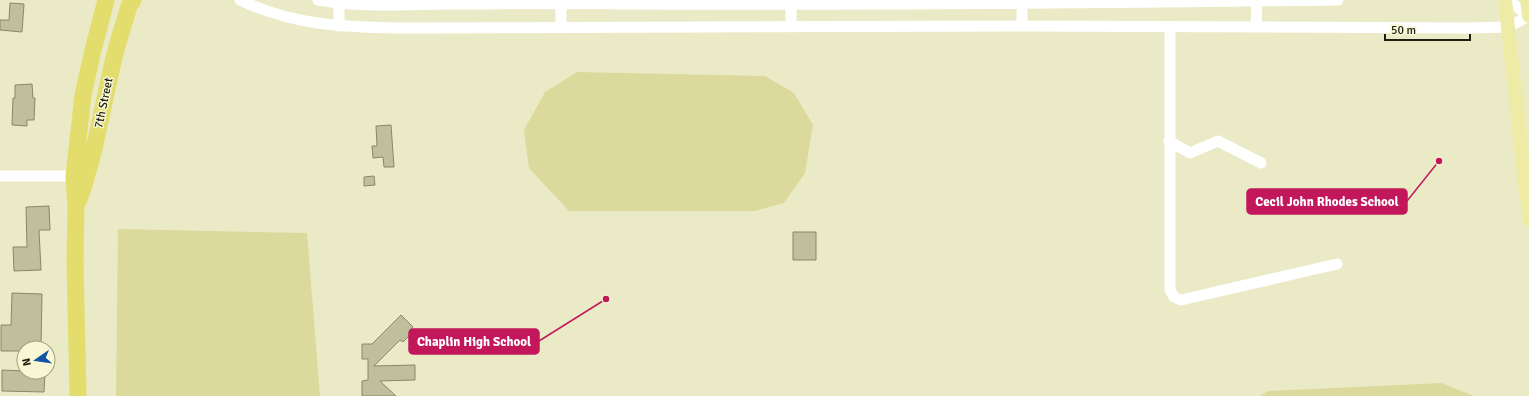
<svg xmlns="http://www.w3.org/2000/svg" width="1529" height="396" viewBox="0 0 1529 396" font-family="Signika,sans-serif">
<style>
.green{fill:#dcd99c}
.building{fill:#bfbe9d;stroke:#888768}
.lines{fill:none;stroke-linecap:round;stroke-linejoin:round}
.minor{stroke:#fff;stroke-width:11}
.major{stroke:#eeeba7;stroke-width:14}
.highway{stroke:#e3dd6d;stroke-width:17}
.labels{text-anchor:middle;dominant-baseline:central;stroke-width:3;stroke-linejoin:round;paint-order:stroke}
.street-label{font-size:12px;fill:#1e1e11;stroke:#f8f7d4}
.leader{fill:none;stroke:#c2185b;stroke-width:1.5}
.callout-dot{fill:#c2185b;stroke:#f8f7d4;stroke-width:1.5}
.callout{fill:#c2185b;stroke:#c2185b;stroke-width:1.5}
.callout-label{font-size:13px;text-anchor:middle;font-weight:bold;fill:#fff}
</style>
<rect width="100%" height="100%" fill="#ebeac7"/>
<path class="green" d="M577 72 765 76 794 93 813 125 805 173 784 203 755 211H569L529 168 524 130 545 92Z
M118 229 307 233 320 396H116Z
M1441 383 1474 396H1260L1268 391Z"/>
<path class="building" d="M10 3 24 4 22 32 0 30V20H9Z
M32 84 33 98H35L34 120H27V126L12 125 13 98H15V85Z
M391 125 394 167H384L383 157 373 158 372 146H377L376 126Z
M374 176 375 185 364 186V177Z
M49 206 50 230H39L41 270 14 271 13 247H27L26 207Z
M793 232H816V260H793Z
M12 293 42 294 41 348H24V351H1V325H11Z
M401 315 413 327 409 331 412 333 403 342 400 340 374 366 415 365V380L380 381 396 396H362V381L368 380V359H362V344H372Z
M2 370 45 372 44 392 2 391Z"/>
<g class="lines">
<path class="minor" d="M240 0C292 25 342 27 398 28L1022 26 1468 28 1508 27 1529 16 1508 0
M318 0C360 7 403 5 446 4 504 4 562 3 620 4 860 5 1099 3 1338 0
M561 0V27
M791 0V26
M339 26V0
M1022 26V0
M1170 27V290L1174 297 1181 300 1337 264
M1256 27 1257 1
M1169 141 1190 153 1218 141 1261 163
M0 176H81"/>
<path class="major" d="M1505 0 1529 220
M1527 0 1529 16"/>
<path class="highway" d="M79 200C95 155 102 109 113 62 117 43 124 25 129 6L133 0
M78 396 75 261 76 206 74 176 83 95 93 50 106 0"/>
</g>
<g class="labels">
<g class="street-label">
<text transform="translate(104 103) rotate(-78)">7th Street</text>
</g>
</g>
<path class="leader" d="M1439 161L1407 201M606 299L539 341"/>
<g class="callout-dot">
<circle cx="1439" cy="161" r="4"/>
<circle cx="606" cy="299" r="4"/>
</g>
<g class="callout">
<rect x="1247" y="189" width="160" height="25" rx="4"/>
<rect x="409" y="329" width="130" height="25" rx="4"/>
</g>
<g class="callout-label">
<text x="1327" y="206">Cecil John Rhodes School</text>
<text x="474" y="346">Chaplin High School</text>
</g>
<g transform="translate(36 360) rotate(257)"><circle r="19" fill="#f8f7d4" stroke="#a1a086"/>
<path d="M0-3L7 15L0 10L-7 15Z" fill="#1055a5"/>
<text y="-6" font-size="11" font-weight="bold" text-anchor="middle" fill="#1e1e11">N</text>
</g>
<path d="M1385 34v6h85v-6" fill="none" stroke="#1e1e11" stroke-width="2"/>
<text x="1391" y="34" font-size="12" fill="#1e1e11" stroke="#f8f7d4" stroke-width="3" paint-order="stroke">50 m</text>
</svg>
